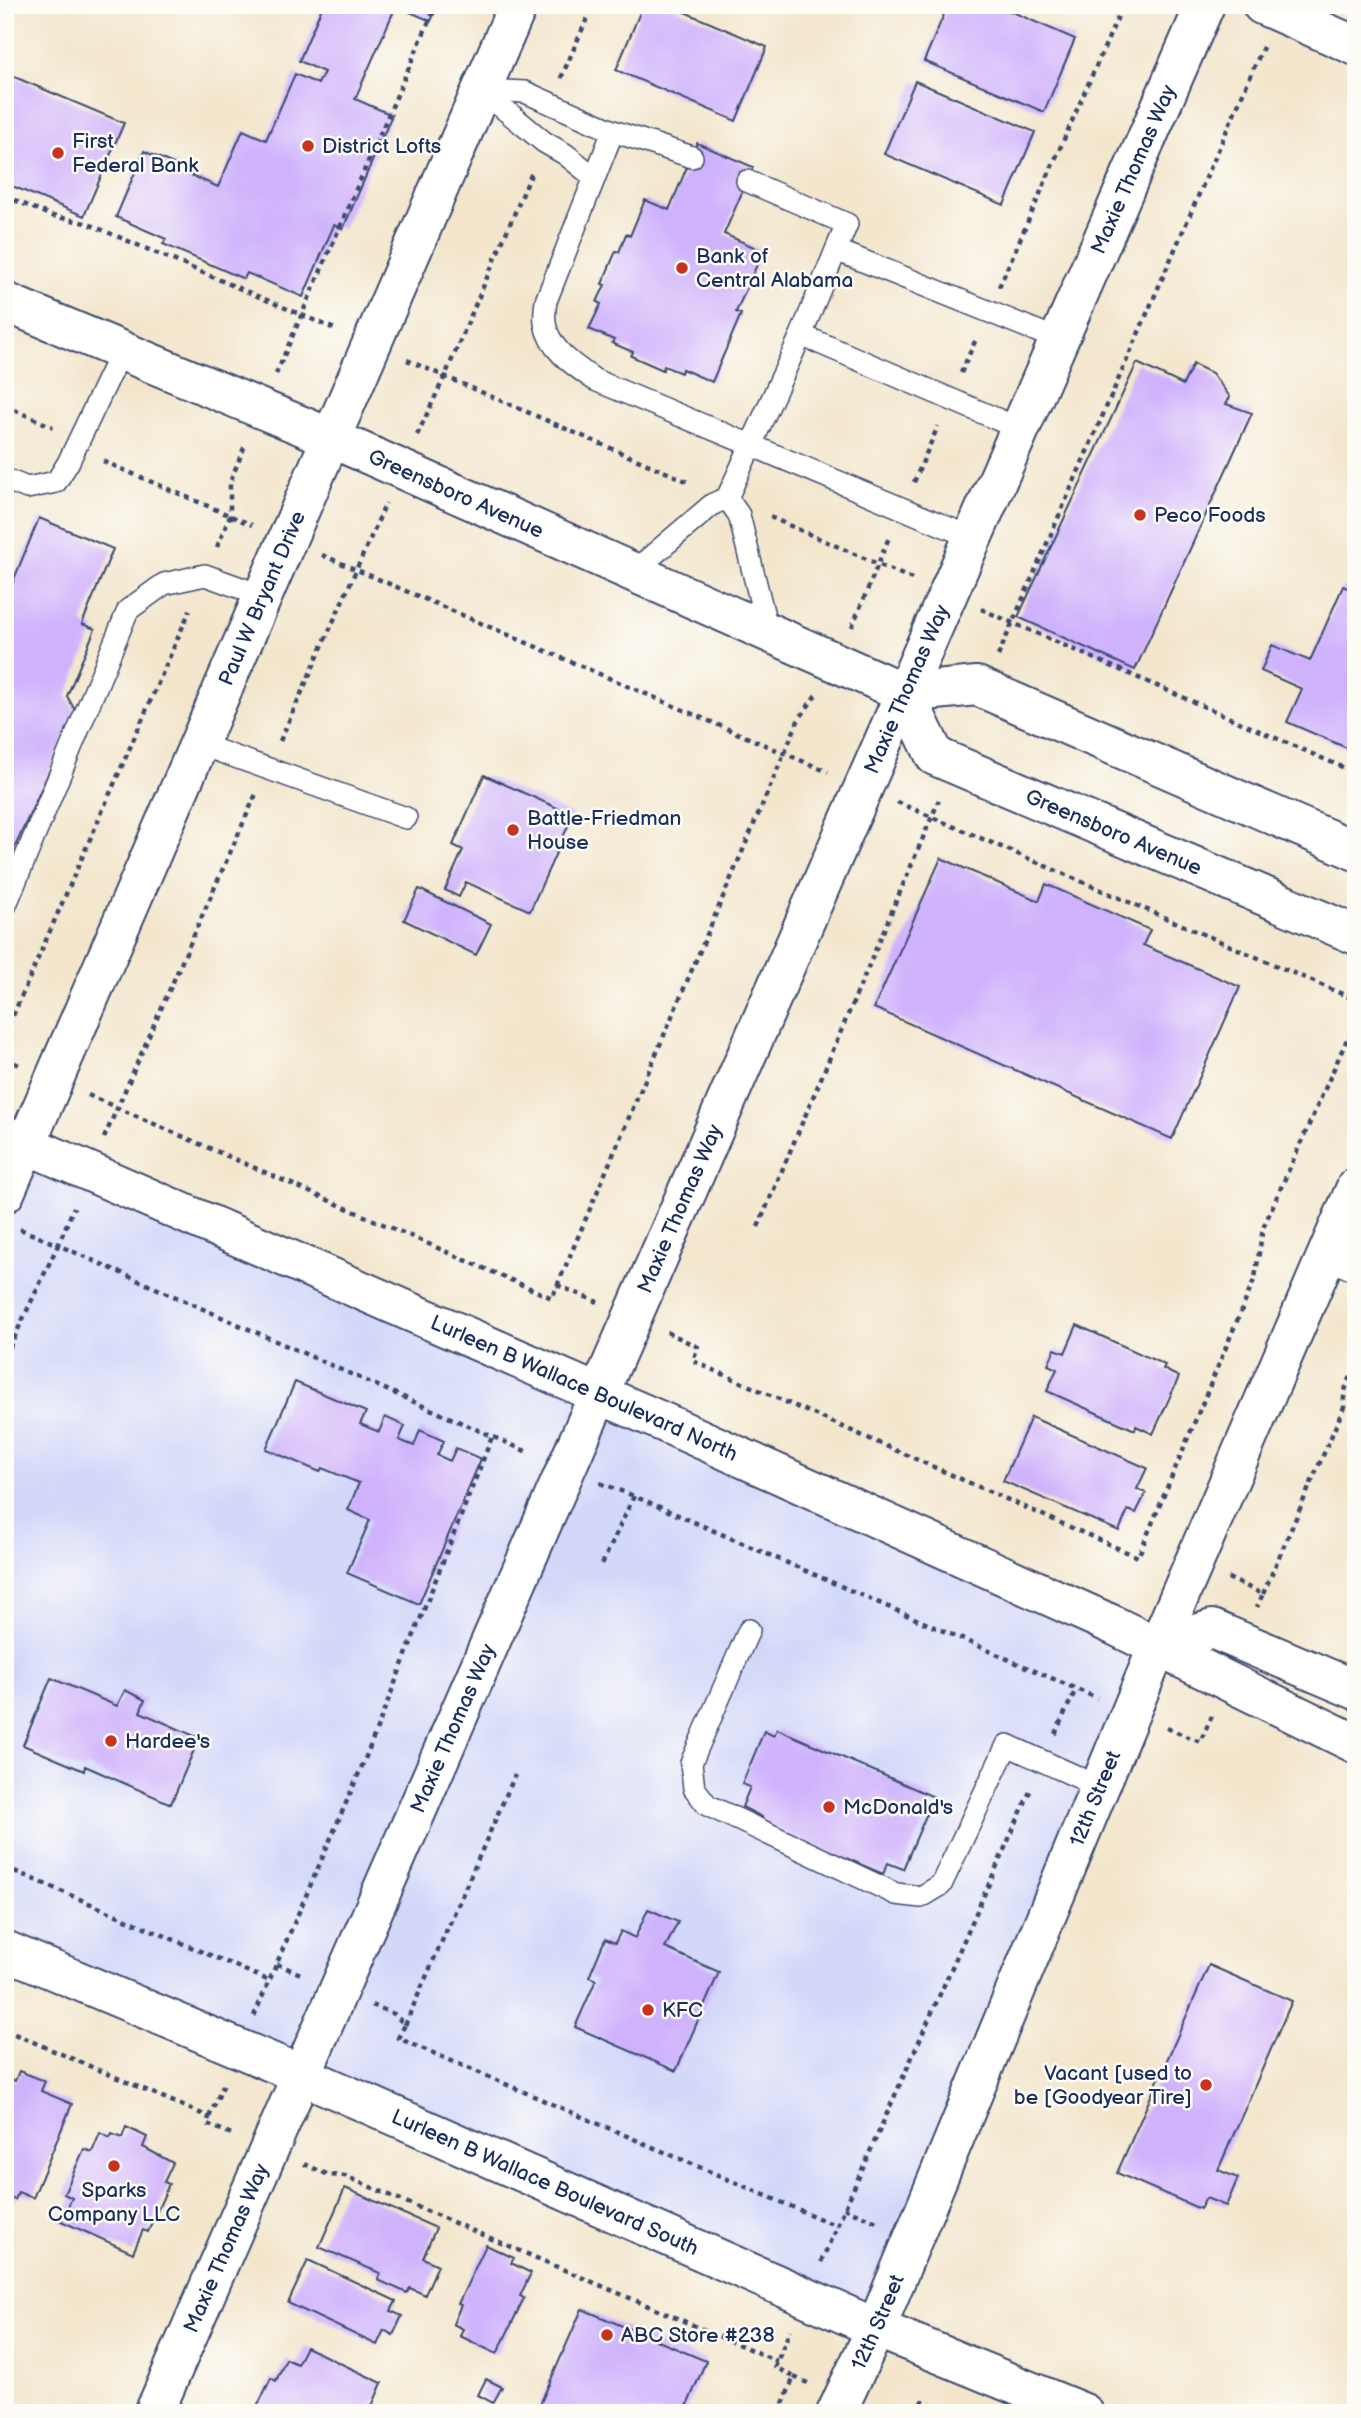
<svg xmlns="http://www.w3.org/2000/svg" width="1361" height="2418" viewBox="0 0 1361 2418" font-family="'Balsamiq Sans',sans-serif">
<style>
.built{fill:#d3d8f9}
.building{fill:#cfb2fc}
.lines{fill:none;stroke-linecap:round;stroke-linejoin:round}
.lane-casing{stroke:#3b4a6f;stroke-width:24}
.street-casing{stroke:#3b4a6f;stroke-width:42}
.secondary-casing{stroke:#3b4a6f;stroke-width:42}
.primary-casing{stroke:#3b4a6f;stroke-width:42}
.highway-casing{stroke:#3b4a6f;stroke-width:42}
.path{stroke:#3b4a6f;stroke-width:4.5;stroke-dasharray:5 5;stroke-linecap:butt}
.lane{stroke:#fff;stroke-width:21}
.street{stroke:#fff;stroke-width:38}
.secondary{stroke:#fff;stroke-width:38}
.primary{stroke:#fff;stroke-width:38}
.highway{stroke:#fff;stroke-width:38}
.poi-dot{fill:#c8321e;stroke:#fdfcf7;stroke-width:2.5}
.labels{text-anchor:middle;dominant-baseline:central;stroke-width:5;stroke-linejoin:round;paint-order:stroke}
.poi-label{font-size:21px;fill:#1b2f5e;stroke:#fdfcf7;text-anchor:start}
.street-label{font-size:21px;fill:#1b2f5e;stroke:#fdfcf7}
</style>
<rect width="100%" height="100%" fill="#fdfcf7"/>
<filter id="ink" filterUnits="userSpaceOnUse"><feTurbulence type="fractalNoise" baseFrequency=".0143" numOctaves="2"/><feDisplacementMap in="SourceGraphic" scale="14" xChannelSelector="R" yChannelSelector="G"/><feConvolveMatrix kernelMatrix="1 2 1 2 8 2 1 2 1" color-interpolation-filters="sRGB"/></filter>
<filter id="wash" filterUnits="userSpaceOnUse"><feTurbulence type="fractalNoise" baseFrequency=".00686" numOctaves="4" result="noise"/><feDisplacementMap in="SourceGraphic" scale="28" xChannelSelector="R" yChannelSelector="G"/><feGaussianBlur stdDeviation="1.57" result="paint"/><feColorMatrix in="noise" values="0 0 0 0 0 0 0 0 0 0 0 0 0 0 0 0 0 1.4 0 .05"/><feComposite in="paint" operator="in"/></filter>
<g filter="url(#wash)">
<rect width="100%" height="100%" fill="#f3e6cd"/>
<path class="built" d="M5 1146 1158 1646 876 2328 5 1950Z"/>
<g id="blocks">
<path class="building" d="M323 5H438L431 21 396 6 355 99 392 115 343 229 334 225 303 297 247 273 244 279 163 244 166 239 116 217 144 151 187 170 186 173 218 187 243 130 266 140 295 74 318 84 324 72 299 61Z
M643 5H668L767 47 736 121 616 70Z
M948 5H996L1075 39 1044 112 924 61Z
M5 73 124 123 84 216 5 183Z
M915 81 1035 132 1004 205 884 154Z
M697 143 753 167 724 234 763 251 736 312 741 314 712 382 682 369 681 373 664 366 663 370 631 356 633 352 612 343 614 340 589 329 601 304 597 302 605 285 602 284 616 251 619 252 626 234 630 236 645 200 669 210Z
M1137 363 1183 385 1193 364 1212 373 1230 397 1226 404 1252 413 1135 670 1018 617Z
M39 518 113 549 82 624 95 629 67 696 76 712 5 869V601Z
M1343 586 1356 592V752L1287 722 1302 689 1261 671 1272 645 1310 661Z
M484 775 573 815 530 911 466 882 459 897 445 890 463 850 453 845Z
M941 858 1039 901 1046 884 1150 930 1143 945 1240 987 1172 1139 874 1008Z
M419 889 491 924 476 955 404 920Z
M1077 1325 1165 1365 1163 1369 1179 1377 1153 1434 1136 1426 1135 1430 1047 1391 1057 1369 1048 1365 1055 1349 1065 1353Z
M295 1382 366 1412 360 1424 379 1432 385 1417 405 1426 399 1440 414 1446 420 1430 444 1441 437 1455 450 1461 456 1448 481 1459 419 1604 347 1573 370 1520 348 1510 359 1483 322 1468 320 1472 266 1449Z
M1031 1417 1147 1468 1137 1489 1146 1493 1136 1513 1128 1510 1119 1531 1003 1481Z
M51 1678 117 1706 125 1690 145 1700 140 1712 199 1738 171 1804 85 1766 84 1771 23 1745Z
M777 1729 934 1797 903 1869 888 1863 883 1874 760 1821 762 1817 742 1807 750 1787 742 1784 764 1731 774 1736Z
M648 1909 678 1922 665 1948 719 1972 676 2071 575 2027 596 1980 589 1977 605 1939 615 1943 621 1931 635 1938Z
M1209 1965 1292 2001 1218 2170 1238 2178 1226 2206 1206 2198 1200 2209 1117 2173Z
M19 2071 45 2081 41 2091 72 2104 33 2198 18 2192 15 2200 5 2196V2077L15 2081Z
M126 2127 147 2137 143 2147 173 2163 164 2182 169 2184 148 2232 143 2230 133 2253 61 2221 72 2198 64 2194 84 2149 92 2152 100 2133 110 2138 112 2134 122 2138Z
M345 2188 436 2228 423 2258 438 2265 425 2295 410 2288 407 2293 378 2280 380 2273 319 2247Z
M486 2245 514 2258 511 2263 531 2273 520 2296 524 2298 497 2354 460 2336 463 2329 453 2324 461 2305 458 2304Z
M308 2260 396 2301 391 2311 402 2316 393 2335 384 2330 377 2345 288 2303Z
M582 2309 706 2361 684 2413H546L538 2409Z
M306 2347 382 2383 369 2413H269L257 2407 271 2378 276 2381 286 2359 297 2364Z
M486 2379 502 2387 493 2403 478 2395Z"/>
</g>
</g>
<g filter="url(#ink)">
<use href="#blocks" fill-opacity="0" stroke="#3b4a6f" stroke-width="2"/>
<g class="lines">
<defs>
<path id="lane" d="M481 90 525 92 613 131 692 157
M481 90 544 142 565 154 594 177
M613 131 546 301C545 308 544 316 545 323 549 350 575 366 595 380L973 538
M747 181 847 224 836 250
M801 335 836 250 1059 340
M5 479 27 488 56 482 68 463 122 350
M727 498 801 335 1020 429
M633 572 713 504 727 498 739 515 768 632
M199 744 406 818
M5 907 128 610 164 584 205 575 263 596
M1325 1258 1356 1271
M749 1630 691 1763 694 1788 707 1805 896 1894 921 1897 941 1885 1007 1745 1100 1787"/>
<g id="street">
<path d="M1262 5 1356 46"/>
<path id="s1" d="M154 2413 1205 5"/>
<path id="s2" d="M836 2413 876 2328 1158 1646 1356 1187"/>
</g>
<g id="secondary">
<path id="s3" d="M5 302 331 438 905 693 977 686 1356 851"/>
<path id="s4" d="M905 693 935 756 1356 935"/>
<path id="s5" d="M5 1193 518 5"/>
</g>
<path id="primary" d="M1158 1646 1212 1629 1356 1690"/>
<g id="highway">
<path id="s6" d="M5 1135 663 1422 1111 1624 1356 1744"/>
<path id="s7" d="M5 1950 302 2075 876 2328 1084 2413"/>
</g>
</defs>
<use href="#lane" class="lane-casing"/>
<use href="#street" class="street-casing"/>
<use href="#secondary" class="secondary-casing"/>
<use href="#primary" class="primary-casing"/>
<use href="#highway" class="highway-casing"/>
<path class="path" d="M561 78 593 5
M5 196 52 216 86 223 337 330
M999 287 1123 5
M407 360 691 483
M961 373 976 339
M276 374 436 5
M5 406 53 427
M417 435 445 376 533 170
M103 461 252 525
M914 482 938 426
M770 517 912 579
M217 547 230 516V482L246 443
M322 555 828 772
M981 609 1356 773
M852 627 890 535
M998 656 1263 47
M280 741 386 503
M897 802 1356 1000
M5 1034 190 610
M5 1059 19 1065
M88 1095 552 1298 798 721 817 693
M104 1138 256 794
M758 1227 939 800
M20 1229 58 1245 74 1207
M557 1285 598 1302
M667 1332 698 1347 693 1361 1138 1557 1255 1278 1263 1228 1356 1019
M5 1357 58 1245 530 1453
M600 1483 634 1496
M602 1564 634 1496 1097 1698
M1228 1578 1263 1594 1257 1607
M1263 1594 1344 1407C1343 1392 1346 1383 1356 1370
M1167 1728 1200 1742 1212 1716
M1055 1734 1076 1689
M5 1867 270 1981
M277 1964 303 1975
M372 2005 394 2014 405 2025 398 2038 837 2226
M254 2016 365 1759 492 1437
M405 2025 515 1775
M5 2030 209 2117 207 2124 234 2135
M209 2117 224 2084
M304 2164 329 2175 345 2176 777 2361
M844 2208 879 2223
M821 2262 1032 1787
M794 2377 810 2384
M779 2413 794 2377 775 2367 790 2330
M918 2413 923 2401 950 2413"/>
<use href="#lane" class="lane"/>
<use href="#street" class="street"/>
<use href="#secondary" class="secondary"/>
<use href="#primary" class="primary"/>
<use href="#highway" class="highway"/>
</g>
</g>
<g class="poi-dot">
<circle cx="308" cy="146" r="7"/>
<circle cx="58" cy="153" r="7"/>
<circle cx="682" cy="268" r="7"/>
<circle cx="1140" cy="515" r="7"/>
<circle cx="513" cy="830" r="7"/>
<circle cx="111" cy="1741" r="7"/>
<circle cx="829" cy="1807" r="7"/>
<circle cx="648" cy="2010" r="7"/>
<circle cx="1206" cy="2085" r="7"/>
<circle cx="114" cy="2166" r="7"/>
<circle cx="607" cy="2335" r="7"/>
</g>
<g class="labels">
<g class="poi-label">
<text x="72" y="141">First<tspan x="72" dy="24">Federal Bank</tspan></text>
<text x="322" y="146">District Lofts</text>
<text x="696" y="256">Bank of<tspan x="696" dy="24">Central Alabama</tspan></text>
<text x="1154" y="515">Peco Foods</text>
<text x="527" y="818">Battle-Friedman<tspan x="527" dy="24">House</tspan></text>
<text x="125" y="1741">Hardee's</text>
<text x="843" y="1807">McDonald's</text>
<text x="662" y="2010">KFC</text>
<text x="1192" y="2073" text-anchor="end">Vacant [used to<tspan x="1192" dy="24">be [Goodyear Tire]</tspan></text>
<text x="114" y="2190" text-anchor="middle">Sparks<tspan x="114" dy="24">Company LLC</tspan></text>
<text x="621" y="2335">ABC Store #238</text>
</g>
<g class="street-label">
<text stroke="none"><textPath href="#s1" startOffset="2448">Maxie Thomas Way</textPath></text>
<text stroke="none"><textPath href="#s3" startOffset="490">Greensboro Avenue</textPath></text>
<text stroke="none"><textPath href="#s5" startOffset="648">Paul W Bryant Drive</textPath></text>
<text stroke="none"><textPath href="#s1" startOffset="1881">Maxie Thomas Way</textPath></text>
<text stroke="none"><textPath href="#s4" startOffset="264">Greensboro Avenue</textPath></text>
<text stroke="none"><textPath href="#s1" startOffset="1314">Maxie Thomas Way</textPath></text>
<text stroke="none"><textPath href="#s6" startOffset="632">Lurleen B Wallace Boulevard North</textPath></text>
<text stroke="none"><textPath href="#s1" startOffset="747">Maxie Thomas Way</textPath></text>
<text stroke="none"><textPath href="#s2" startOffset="667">12th Street</textPath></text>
<text stroke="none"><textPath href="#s7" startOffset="588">Lurleen B Wallace Boulevard South</textPath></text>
<text stroke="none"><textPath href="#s1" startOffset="180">Maxie Thomas Way</textPath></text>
<text stroke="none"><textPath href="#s2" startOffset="100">12th Street</textPath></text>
</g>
</g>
<rect width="1361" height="2418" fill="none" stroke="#fdfcf7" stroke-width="28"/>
</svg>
